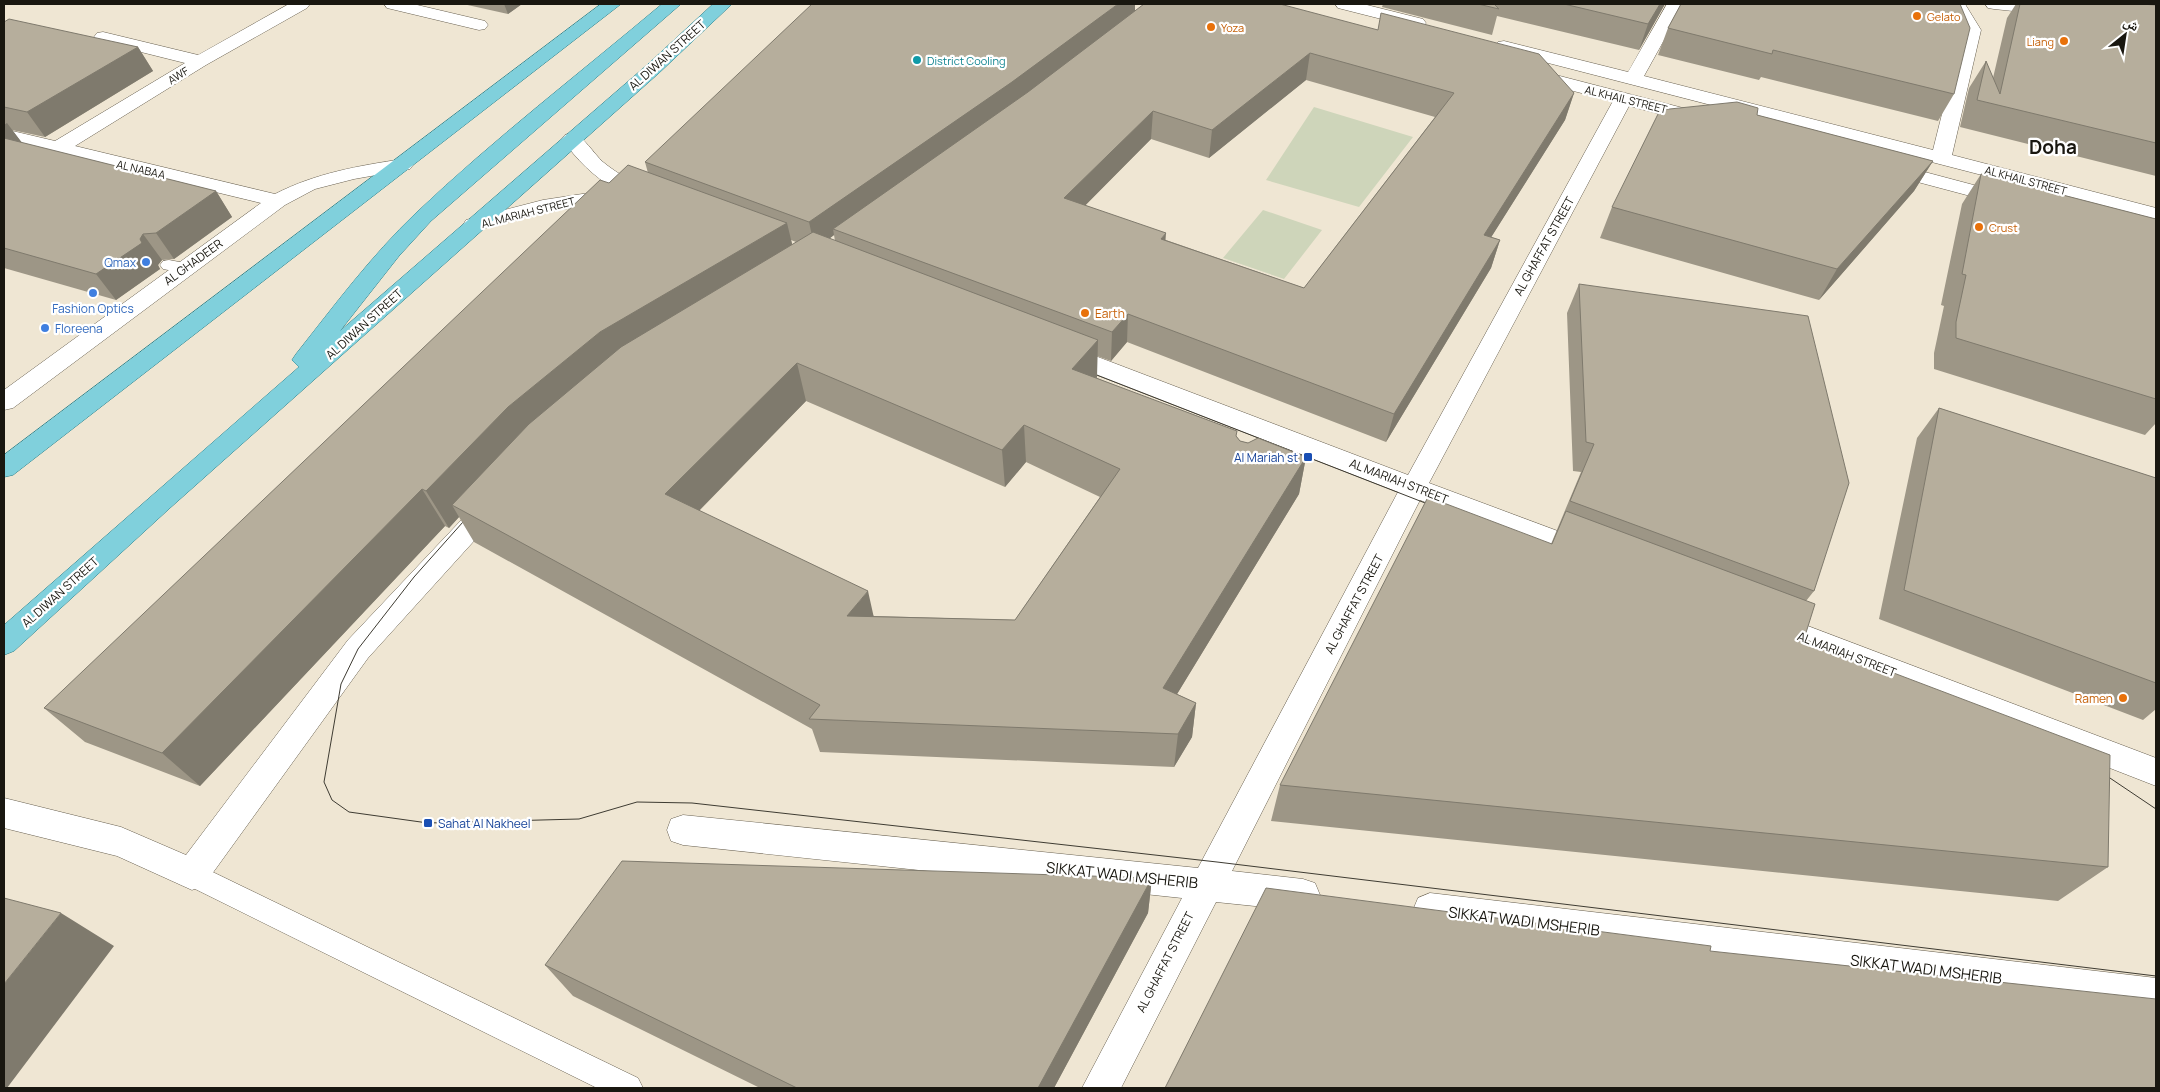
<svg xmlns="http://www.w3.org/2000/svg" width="2160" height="1092" viewBox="0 0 2160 1092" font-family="Manrope,'Noto Naskh Arabic',sans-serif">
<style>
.green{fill:#ced5ba}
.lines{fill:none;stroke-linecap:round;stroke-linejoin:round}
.lane-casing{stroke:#696151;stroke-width:1}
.street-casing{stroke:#696151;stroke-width:1}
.primary-casing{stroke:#257b85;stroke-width:1}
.lane{fill:#fff;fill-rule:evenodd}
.street{fill:#fff;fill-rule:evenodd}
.primary{fill:#80d0dc;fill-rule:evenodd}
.tram{stroke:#3e3b32;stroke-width:1}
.wall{fill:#9d9686;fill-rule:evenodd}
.shaded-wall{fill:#7f7a6d}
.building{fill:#b6ae9c;stroke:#7f7a6d;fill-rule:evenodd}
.food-dot{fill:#e8710a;stroke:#fff;stroke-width:2}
.culture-dot{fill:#0f9aa8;stroke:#fff;stroke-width:2}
.shop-dot{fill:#3f7fe0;stroke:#fff;stroke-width:2}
.transit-dot{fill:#1a4fb4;stroke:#fff;stroke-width:2}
.labels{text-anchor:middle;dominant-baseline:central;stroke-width:4.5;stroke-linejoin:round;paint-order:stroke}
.far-food-label{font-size:11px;fill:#c56008;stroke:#fff;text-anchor:start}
.far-culture-label{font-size:11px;fill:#0d838f;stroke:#fff;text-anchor:start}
.far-street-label{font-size:11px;fill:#191710;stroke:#fff}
.street-label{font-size:12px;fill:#191710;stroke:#fff}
.shop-label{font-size:12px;fill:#366cbe;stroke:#fff;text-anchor:end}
.food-label{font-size:12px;fill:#c56008;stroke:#fff;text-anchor:start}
.transit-label{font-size:12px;fill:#164399;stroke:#fff;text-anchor:end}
.near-street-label{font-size:15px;fill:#191710;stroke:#fff}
.far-town-label{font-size:19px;font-weight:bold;fill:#191710;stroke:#fff}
</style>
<rect width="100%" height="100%" fill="#efe6d3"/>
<path class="green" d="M1314 107 1413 137 1359 207 1266 180Z
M1263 210 1322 230 1284 279 1223 258Z"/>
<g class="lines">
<defs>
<path id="lane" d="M169 260 190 264 193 268 190 272 184 273 163 269 160 265 163 261Z
M192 862 638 1078 643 1088H597L183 883 179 874 183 865Z"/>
<path id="street" d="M289 4H310L307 8 206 65 75 146 275 194C316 173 358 166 403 159L410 161 413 165 410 169 354 179 315 189 285 205 13 408 4 410V390L261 203 4 141V129L55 141 185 63 97 41 94 37 97 33 103 32 198 55Z
M384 4H413L485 21 488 25 485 29 479 30 387 8Z
M1335 4H1363L1423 19 1426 23 1423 27 1417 28 1338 8Z
M1667 4H1684L1644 76 1933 150 1963 30 1948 4H1965L1981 30 1952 155 2156 208V220L1498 50 1495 46 1498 42 1504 41 1628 72Z
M1985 4H2041L2058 6 2061 10 2058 14 2052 15 1994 9 1988 8Z
M1529 68 1710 115 1713 119 1710 123 1703 125 1629 106 1429 483 1598 546 1602 554 1598 562 1588 565 1420 500 1232 871 1303 879 1315 883 1320 895 1315 907 1303 911 1216 902 1121 1088H1082L1182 898 683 845 671 841 667 830 671 819 683 815 1198 868 1398 492 1053 358 1049 352 1053 346 1061 344 1069 346 1408 475 1613 101 1522 78 1520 74 1522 70Z
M572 133C584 136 593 153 603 162 619 175 636 184 654 192L657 196 654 200 647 202 627 195 624 199 617 201 545 212 474 231 466 230 463 225 466 220 543 200 615 189C593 176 577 160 562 139L565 135Z
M1887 162 2015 196 2018 200 2015 204 2008 206 1880 172 1877 168 1880 164Z
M493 493 502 496 506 503 502 510 368 658 204 885 192 890 117 856 4 828V798L121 827 186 855 348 640 484 496Z
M1771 612 2156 758V786L1761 632 1757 624 1761 616Z
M1430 893 2156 978V1014L1430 927 1418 922 1413 910 1418 898Z"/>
<path id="primary" d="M601 4H621L13 475 4 477V455Z
M662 4H681L431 221 399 256 340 331 647 65 713 4H732L659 73 170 508 14 651 4 655V625L299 367 292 360 296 354C334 306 371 256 416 213 494 139 580 73 662 4Z"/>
</defs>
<use href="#lane" class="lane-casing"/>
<use href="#street" class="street-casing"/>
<use href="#primary" class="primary-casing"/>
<use href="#lane" class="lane"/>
<use href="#street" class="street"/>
<use href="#primary" class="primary"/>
<path class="tram" d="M1084 370 1438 508
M471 513 414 577 358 649 341 684 324 782 332 800 349 812 428 823 579 819 637 802 692 803 1217 862 2156 976
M2098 770 2156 809"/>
</g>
<path class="wall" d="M463 4H522L508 14Z
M1135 4V10L1574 93 1565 120 1491 237 1500 240 1491 268 1386 442 1127 342 1111 361 1097 356V378L1237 437 1240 441 1306 457 1299 494 1177 694 1196 703 1192 737 1174 767 820 752 812 729 474 542 459 517 449 528 445 526 200 786 85 742 44 708 609 183 648 173 645 162ZM1306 80 1435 117 1304 288 1166 240 1085 205 1151 139 1209 158ZM834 235 835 241 829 239ZM791 240 796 242 792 245ZM806 401 1005 487 1026 462 1100 497 1015 620 874 616 699 511Z
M1383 4H1665L1639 50 1497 16 1492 35 1382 7Z
M1681 4 1954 94 1938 121 1761 77 1759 80 1658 55 1668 28Z
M2016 4H2140L2156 5V176L1960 127 1969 88 1986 61 1993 78 2007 18Z
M4 22 138 47 153 71 45 137 12 130 22 143 216 191 232 217 174 259 162 260 158 265 160 269 116 300 4 268Z
M1757 115 1933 161 1914 191 1819 300 1600 238 1612 207Z
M1981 174 2156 219V423L2145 435 1934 369V353L1944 306 1941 305 1962 204Z
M1579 284 1814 591 1806 601 1804 639 2108 867 2058 901 1271 821 1280 785 1551 544 1581 472 1573 471 1567 313Z
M1939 408 2156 478V709L2143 720 1879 619 1917 438Z
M1152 878 1148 913 1054 1088H760L573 996 545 965Z"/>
<path class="shaded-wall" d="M504 4H522L508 14Z
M1118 4H1135V16L1013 108 833 229 834 235 815 249 809 222Z
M1660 4H1665L1639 50 1648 24Z
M138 47 153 71 45 137 27 112Z
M1310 53 1306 80 1209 158 1212 130Z
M1574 93 1565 120 1475 263 1484 235Z
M1153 111 1151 139 1065 226 1064 198Z
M7 123 26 148 4 155V125Z
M1933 161 1914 191 1819 300 1837 269Z
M216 191 232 217 174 259 156 233Z
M787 223 796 260 452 505 459 517 449 528 426 491 508 407 600 332Z
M1166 233 1164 261 1161 239Z
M143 234 162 260 158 265 160 269 116 300 96 274 140 239Z
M1500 240 1491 268 1386 442 1394 414Z
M1128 314 1127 342 1111 361 1112 332Z
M1098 340 1097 377 1072 407V369Z
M797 363 806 401 679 531 665 494Z
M1024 425 1026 462 1005 487 1002 450Z
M1306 457 1299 494 1160 722 1163 688Z
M422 489 445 526 200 786 162 753Z
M868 591 876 627 847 616Z
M1196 703 1192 737 1174 767 1178 734Z
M1152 878 1148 913 1054 1088H1038Z
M61 913 114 946 7 1088H4V984Z"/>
<path class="building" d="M812 4H1118L1012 82 809 222 645 162Z
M1144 4H1280L1378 30 1381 13 1539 54 1574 93 1484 235 1500 240 1394 414 1128 314 1112 332 833 229 1028 92ZM1310 53 1454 93 1304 288 1161 239 1166 233 1064 198 1153 111 1212 130Z
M1478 4H1494L1499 9Z
M1564 4H1660L1648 24Z
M1681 4H1960L1970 28 1954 94 1773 50 1772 54 1668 28Z
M2020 4H2140L2156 5V143L1977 100 1986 61 2000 94Z
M9 19 138 47 27 112 4 107V22Z
M1737 102 1758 108 1757 115 1933 161 1837 269 1612 207 1660 110Z
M4 138 216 191 156 233 143 234 140 239 142 243 96 274 4 248Z
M628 165 787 223 600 332 508 407 426 491 422 489 162 753 44 708 600 180 609 183Z
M1981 174 2156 219V399L1956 338V322L1966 275 1962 274Z
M813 232 1098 340 1072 369 1237 431 1236 436 1240 441 1248 443 1258 438 1306 457 1163 688 1196 703 1178 734 809 719 820 705 452 505 529 424 621 347ZM797 363 1002 450 1024 425 1120 469 1015 620 847 616 868 591 665 494Z
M1579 284 1808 316 1849 483 1814 591 1570 501 1594 444 1586 442Z
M1939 408 2156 478V683L1904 590Z
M1428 497 1552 544 1566 511 1815 604 1804 639 2110 755 2108 867 1280 785Z
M622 861 1152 878 1038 1088H797L545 965Z
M1266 888 1711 946 1710 951 2156 999V1088H1165Z
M4 898 61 913 4 984Z"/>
<g class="food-dot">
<circle cx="1917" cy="16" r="5"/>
<circle cx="1211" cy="27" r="5"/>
<circle cx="2064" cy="41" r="5"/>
<circle cx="1979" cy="227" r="5"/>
<circle cx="1085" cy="313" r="5"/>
<circle cx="2123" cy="698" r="5"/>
</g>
<circle class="culture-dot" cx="917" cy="60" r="5"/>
<g class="shop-dot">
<circle cx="146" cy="262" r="5"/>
<circle cx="93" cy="293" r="5"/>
<circle cx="45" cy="328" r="5"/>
</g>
<g class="transit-dot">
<rect x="1303" y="452" width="10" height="10" rx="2.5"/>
<rect x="423" y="818" width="10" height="10" rx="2.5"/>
</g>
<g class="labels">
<g class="far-food-label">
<text x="1927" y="16">Gelato</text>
<text x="1221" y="27">Yoza</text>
<text x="2054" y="41" text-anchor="end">Liang</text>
<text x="1989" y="227">Crust</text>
</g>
<g class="far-culture-label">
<text x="927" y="60">District Cooling</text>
</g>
<g class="far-street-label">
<text transform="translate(178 75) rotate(-32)">AWF</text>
<text transform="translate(1626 99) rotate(14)">AL KHAIL STREET</text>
<text transform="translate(141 169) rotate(13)">AL NABAA</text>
<text transform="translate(2026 180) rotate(15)">AL KHAIL STREET</text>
<text transform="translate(528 212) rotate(-14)">AL MARIAH STREET</text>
</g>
<g class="street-label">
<text transform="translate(667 55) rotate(-42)">AL DIWAN STREET</text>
<text transform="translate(1544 246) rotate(-61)">AL GHAFFAT STREET</text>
<text transform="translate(193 262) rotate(-36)">AL GHADEER</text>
<text transform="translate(364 324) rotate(-42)">AL DIWAN STREET</text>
<text transform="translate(1399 481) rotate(21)">AL MARIAH STREET</text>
<text transform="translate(60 592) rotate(-42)">AL DIWAN STREET</text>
<text transform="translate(1354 604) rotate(-62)">AL GHAFFAT STREET</text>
<text transform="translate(1847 654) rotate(21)">AL MARIAH STREET</text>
<text transform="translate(1165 962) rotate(-63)">AL GHAFFAT STREET</text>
</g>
<g class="shop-label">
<text x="136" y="262">Qmax</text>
<text x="93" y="308" text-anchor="middle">Fashion Optics</text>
<text x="55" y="328" text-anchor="start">Floreena</text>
</g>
<g class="food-label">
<text x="1095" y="313">Earth</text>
<text x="2113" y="698" text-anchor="end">Ramen</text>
</g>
<g class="transit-label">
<text x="1298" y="457">Al Mariah st</text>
<text x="438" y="823" text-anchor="start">Sahat Al Nakheel</text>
</g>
<g class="near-street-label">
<text transform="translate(1122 875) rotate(6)">SIKKAT WADI MSHERIB</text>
<text transform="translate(1524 921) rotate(7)">SIKKAT WADI MSHERIB</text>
<text transform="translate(1926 969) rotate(7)">SIKKAT WADI MSHERIB</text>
</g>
<g class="far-town-label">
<text x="2053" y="147">Doha</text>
</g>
</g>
<rect width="2160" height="1092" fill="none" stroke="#191710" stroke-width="10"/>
<g transform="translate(2125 35) rotate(30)" stroke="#ffffff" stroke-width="4" paint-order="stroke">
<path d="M0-4L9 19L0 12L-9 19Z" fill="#191710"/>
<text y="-8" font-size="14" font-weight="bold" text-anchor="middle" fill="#191710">ش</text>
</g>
</svg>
